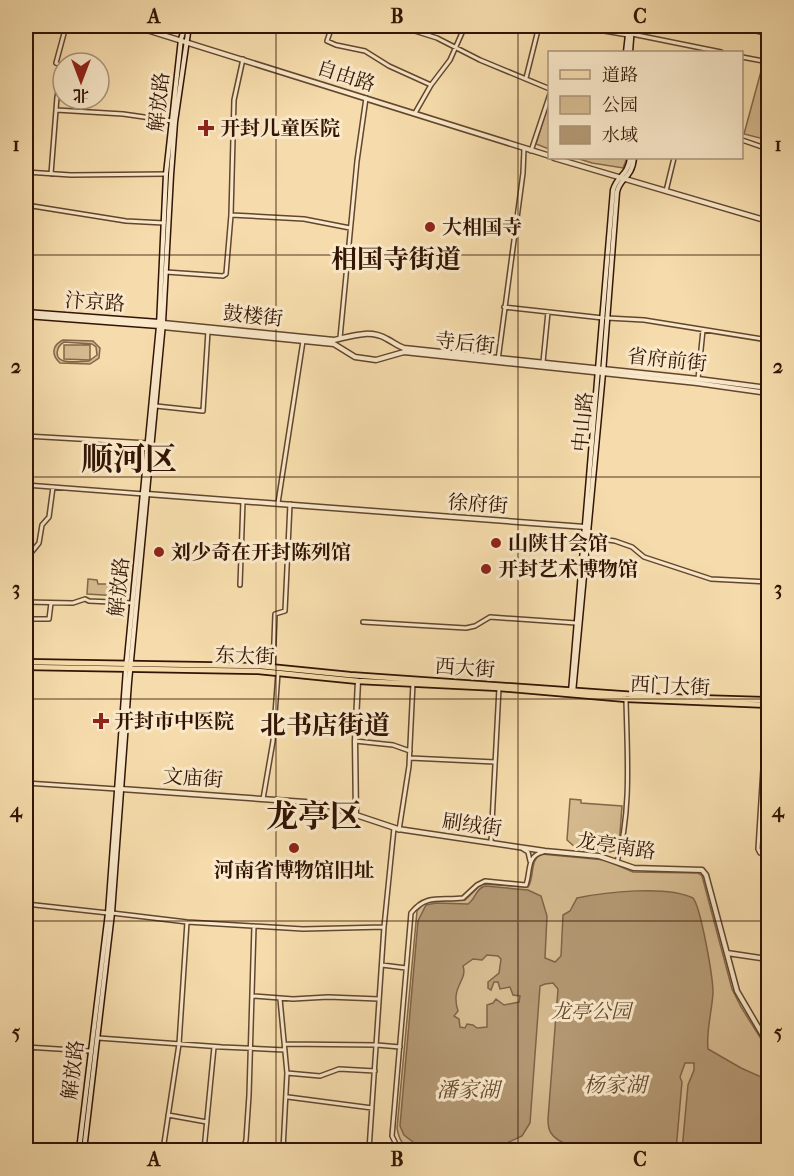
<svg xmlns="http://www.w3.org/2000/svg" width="794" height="1176" viewBox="0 0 794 1176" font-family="'IM FELL French Canon','Noto Serif SC',serif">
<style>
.green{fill:#d5ba8f;stroke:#83674a;stroke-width:1.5;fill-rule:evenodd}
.water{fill:#b39873;stroke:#7f6347;stroke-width:1.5;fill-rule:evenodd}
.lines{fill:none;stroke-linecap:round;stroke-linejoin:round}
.minor-casing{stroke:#62462e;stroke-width:6}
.tertiary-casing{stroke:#62462e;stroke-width:7}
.secondary-casing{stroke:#311404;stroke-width:7}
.primary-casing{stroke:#311404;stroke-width:8}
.minor{stroke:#f9e8c9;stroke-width:3}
.tertiary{stroke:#f9e8c9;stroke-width:4}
.secondary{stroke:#f9e8c9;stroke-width:4}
.primary{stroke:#f6dcac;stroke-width:4.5}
.grid{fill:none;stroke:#311404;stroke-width:1.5;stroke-opacity:0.55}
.poi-dot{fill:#8f2418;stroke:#f9e8c9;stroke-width:2}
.labels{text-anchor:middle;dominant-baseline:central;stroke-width:6;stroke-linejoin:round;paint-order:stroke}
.street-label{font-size:20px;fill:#311404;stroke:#f9e8c9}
.poi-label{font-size:20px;font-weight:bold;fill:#311404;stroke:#f9e8c9;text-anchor:start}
.park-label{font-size:20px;font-style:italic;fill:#62462e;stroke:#f9e8c9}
.water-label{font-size:21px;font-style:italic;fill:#654930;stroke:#f9e8c9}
.district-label{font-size:26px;font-weight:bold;fill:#311404;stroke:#f9e8c9}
.town-label{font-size:32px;font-weight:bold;fill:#311404;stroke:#f9e8c9}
.neatline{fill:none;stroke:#311404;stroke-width:2}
.grid-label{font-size:20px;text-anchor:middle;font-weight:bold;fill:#311404}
</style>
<rect width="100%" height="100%" fill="#f6dcac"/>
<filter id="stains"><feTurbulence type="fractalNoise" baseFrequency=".00333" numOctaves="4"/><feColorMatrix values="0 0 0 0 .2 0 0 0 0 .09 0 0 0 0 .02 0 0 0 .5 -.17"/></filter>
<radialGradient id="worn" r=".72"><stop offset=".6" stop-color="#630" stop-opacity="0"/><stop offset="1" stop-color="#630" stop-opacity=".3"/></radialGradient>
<path class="green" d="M767 49 768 50V140L744 134Z
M549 101 550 149H549L536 144Z
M576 158H627L623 168 592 163Z
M63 340 93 341 100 348 99 358 90 364 60 363C51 355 52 345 63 340ZM64 342 92 344 96 347 97 355 89 361C82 361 71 363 64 361 53 358 57 346 64 342Z
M64 345H90V360L64 359Z
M88 579 97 580 98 584H119V596L87 594Z
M570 799 581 800V803L622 806 619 847 617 850 610 852 576 848 567 840Z
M541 854 605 860 633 872 698 873 702 876 732 989 741 1007 768 1050V1150H413C402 1146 399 1139 397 1128L417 911 425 902 429 901 465 900 481 884 528 887C535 877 529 861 541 854Z"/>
<path class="water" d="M485 886 528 890 541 896 547 916 545 958 555 962 561 956 563 915 570 911 577 898C605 892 667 885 693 898 701 908 713 977 713 993 712 1011 706 1031 708 1049L741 1068 768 1080V1150H682L688 1085 694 1070V1063H685L680 1077 682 1082 676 1150C648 1151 567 1158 551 1133 548 1129 548 1124 548 1119L558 989 553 983 545 984 540 986 530 1123 522 1136 492 1150H433L425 1145 422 1149 404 1135 400 1126 418 921 426 905 436 903 468 904C476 899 475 889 485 886ZM487 955 498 956 501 959 499 973 488 982V988L491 990 494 982H498L500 989 510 987 513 995 520 996 519 1002 504 1005 496 999 493 1003 487 1005V1027L477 1028 473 1025 467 1024 465 1028 460 1027 459 1019 454 1016 458 1011C450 986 468 981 463 966L473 959 482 960Z"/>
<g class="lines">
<defs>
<path id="minor" d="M332 26 327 41 336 45 365 51 389 66 431 85
M399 26 437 38 480 60 550 89
M575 26 628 35
M737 26 768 34
M425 33 429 26
M632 34 721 52
M742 57 763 61 768 41
M63 66 56 63 66 26
M526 78 539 26
M56 110 123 114 172 121
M415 113 431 85 450 60 465 26
M742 140 768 149
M531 151 550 94
M26 172 71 175 166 174
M51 174 57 97 63 67
M666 191 674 158
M26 205 126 221 164 223
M231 215 304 219 350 228
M26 237 29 287 28 312
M166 272 223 276 226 274 231 215 234 100 243 59
M504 307 603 318
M607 318 644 320 768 340
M340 338 357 161 366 98
M26 344 28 316
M498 360 523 173 524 149
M543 362 548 312
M698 379 703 330
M156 406 203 411 208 331
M26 436 148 443
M26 485 144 494
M278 503 303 341
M587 537 615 541 632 547 644 557 711 579 768 582
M26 559 39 543 42 525 49 517 53 487
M240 585 243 501
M26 602 73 603 85 599 89 601 133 603
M26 619H49L51 603
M363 622 466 628 475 626 490 617 576 623
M273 667 275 614 285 611 290 504
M767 705 758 849 760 853H768
M355 741 393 745 410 751
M410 758 495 762
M26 783 117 789
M263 799 273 741 278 673
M399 830 409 766 413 683
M491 842 499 688
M523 849 528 852 530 861
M617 862C632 812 627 751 626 699
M26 904 108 913
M112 913 187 922 303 929 384 927
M382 965 406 968
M26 980 29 983 31 1005 28 1150
M253 996 293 999 328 997 379 999
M280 999 287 1073 283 1150
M98 1038 222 1047 285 1050
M285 1044 377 1045 400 1047
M26 1047 90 1051
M287 1073 320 1076 339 1069 375 1071
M288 1097 372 1108
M168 1115 207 1122
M163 1150 179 1044 187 922
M204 1150 214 1047
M243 1150 246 1140 249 1095 254 926
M369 1150 384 927 394 828
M399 1150 392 1136 411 913C427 893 442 901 463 898L477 885 485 881 526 885C531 871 526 856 543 852"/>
<path id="tertiary" d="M134 26 550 156
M554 158 768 221
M163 323 334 340C352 336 370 329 387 339 393 342 398 346 404 348L698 379 768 388
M163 327 334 344 355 357 376 360 404 352 697 383 768 393
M147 494 585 527
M121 789 305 802 329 806 398 829 545 851 599 856 634 868 702 870 706 875 737 991 768 1044
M356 816 355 741 358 681
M727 953 768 959"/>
<path id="secondary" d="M626 52 629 26
M630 52 632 26
M26 312 159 322
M26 316 159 326
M571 692 613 190C617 175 628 176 630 158
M573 693 603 373 617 192C620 177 632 179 634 158
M79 1150 108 913 126 669 159 326 166 174 181 39 185 26
M84 1150 112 913 129 682 163 323 171 175 175 122 189 26"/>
<path id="primary" d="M26 662 260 666 350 675 663 697 768 700
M26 667 258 671 358 681 499 688 626 699 768 705"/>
</defs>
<use href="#minor" class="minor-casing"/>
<use href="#tertiary" class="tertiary-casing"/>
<use href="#secondary" class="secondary-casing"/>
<use href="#primary" class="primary-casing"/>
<use href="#minor" class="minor"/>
<use href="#tertiary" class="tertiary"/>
<use href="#secondary" class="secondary"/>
<use href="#primary" class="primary"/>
</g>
<path class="grid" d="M276 26V1150M518 26V1150M26 255H768M26 477H768M26 699H768M26 921H768"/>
<g class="poi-dot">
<path d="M203 119h6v6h6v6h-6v6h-6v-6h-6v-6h6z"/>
<circle cx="430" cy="227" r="6"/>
<circle cx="496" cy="543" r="6"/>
<circle cx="159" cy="552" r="6"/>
<circle cx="486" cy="569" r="6"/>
<path d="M98 712h6v6h6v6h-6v6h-6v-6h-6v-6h6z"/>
<circle cx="294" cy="848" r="6"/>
</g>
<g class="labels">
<g class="street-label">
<text transform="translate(346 76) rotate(18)">自由路</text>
<text transform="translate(159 102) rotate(-84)">解放路</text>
<text transform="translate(95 302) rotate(4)">汴京路</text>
<text transform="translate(253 316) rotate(6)">鼓楼街</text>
<text transform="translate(465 343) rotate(6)">寺后街</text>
<text transform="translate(667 360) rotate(6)">省府前街</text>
<text transform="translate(583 422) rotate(-85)">中山路</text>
<text transform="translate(478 504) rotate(4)">徐府街</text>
<text transform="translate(119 587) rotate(-84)">解放路</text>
<text transform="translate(245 656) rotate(2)">东大街</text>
<text transform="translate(465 668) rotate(4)">西大街</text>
<text transform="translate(670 686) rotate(3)">西门大街</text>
<text transform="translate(193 778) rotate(4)">文庙街</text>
<text transform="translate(472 825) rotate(8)">刷绒街</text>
<text transform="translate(616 846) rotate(9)">龙亭南路</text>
<text transform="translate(73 1070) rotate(-83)">解放路</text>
</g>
<g class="poi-label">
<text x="220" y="128">开封儿童医院</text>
<text x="442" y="227">大相国寺</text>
<text x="508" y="543">山陕甘会馆</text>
<text x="171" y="552">刘少奇在开封陈列馆</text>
<text x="498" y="569">开封艺术博物馆</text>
<text x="114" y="721">开封市中医院</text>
<text x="294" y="870" text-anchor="middle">河南省博物馆旧址</text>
</g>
<g class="park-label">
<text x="591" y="1011">龙亭公园</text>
</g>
<g class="water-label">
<text x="615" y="1085">杨家湖</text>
<text x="468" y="1090">潘家湖</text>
</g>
<g class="district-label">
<text x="396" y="259">相国寺街道</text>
<text x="325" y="725">北书店街道</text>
</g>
<g class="town-label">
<text x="129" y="459">顺河区</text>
<text x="314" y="816">龙亭区</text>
</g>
</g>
<rect width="794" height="1176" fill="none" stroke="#f6dcac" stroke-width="66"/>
<rect x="548" y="51" width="195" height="108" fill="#f9e8c9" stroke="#a9937a" stroke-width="1.5"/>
<rect x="560" y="70" width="30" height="9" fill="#f6dcac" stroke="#a9937a" stroke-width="1.5"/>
<text x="602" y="81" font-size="18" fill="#311404">道路</text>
<rect x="560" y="96" width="30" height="18" fill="#d5ba8f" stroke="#a9937a" stroke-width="1.5"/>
<text x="602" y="111" font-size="18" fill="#311404">公园</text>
<rect x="560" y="126" width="30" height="18" fill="#b39873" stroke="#a9937a" stroke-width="1.5"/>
<text x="602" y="141" font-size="18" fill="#311404">水域</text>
<g transform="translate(81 81) rotate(180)"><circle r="28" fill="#f9e8c9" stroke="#a9937a" stroke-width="1.5"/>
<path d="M0-4.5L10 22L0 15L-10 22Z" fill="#8f2418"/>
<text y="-9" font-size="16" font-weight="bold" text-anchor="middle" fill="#311404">北</text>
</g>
<rect x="33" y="33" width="728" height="1110" class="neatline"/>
<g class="grid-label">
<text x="154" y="23">A</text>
<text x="397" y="23">B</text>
<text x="640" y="23">C</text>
<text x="16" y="151">1</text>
<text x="778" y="151">1</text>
<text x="16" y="373">2</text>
<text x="778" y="373">2</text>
<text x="16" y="595">3</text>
<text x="778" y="595">3</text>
<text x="16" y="817">4</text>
<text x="778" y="817">4</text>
<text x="16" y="1039">5</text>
<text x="778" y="1039">5</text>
<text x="154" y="1166">A</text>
<text x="397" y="1166">B</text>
<text x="640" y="1166">C</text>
</g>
<rect width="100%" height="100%" filter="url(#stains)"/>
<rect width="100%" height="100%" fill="url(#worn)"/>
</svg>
